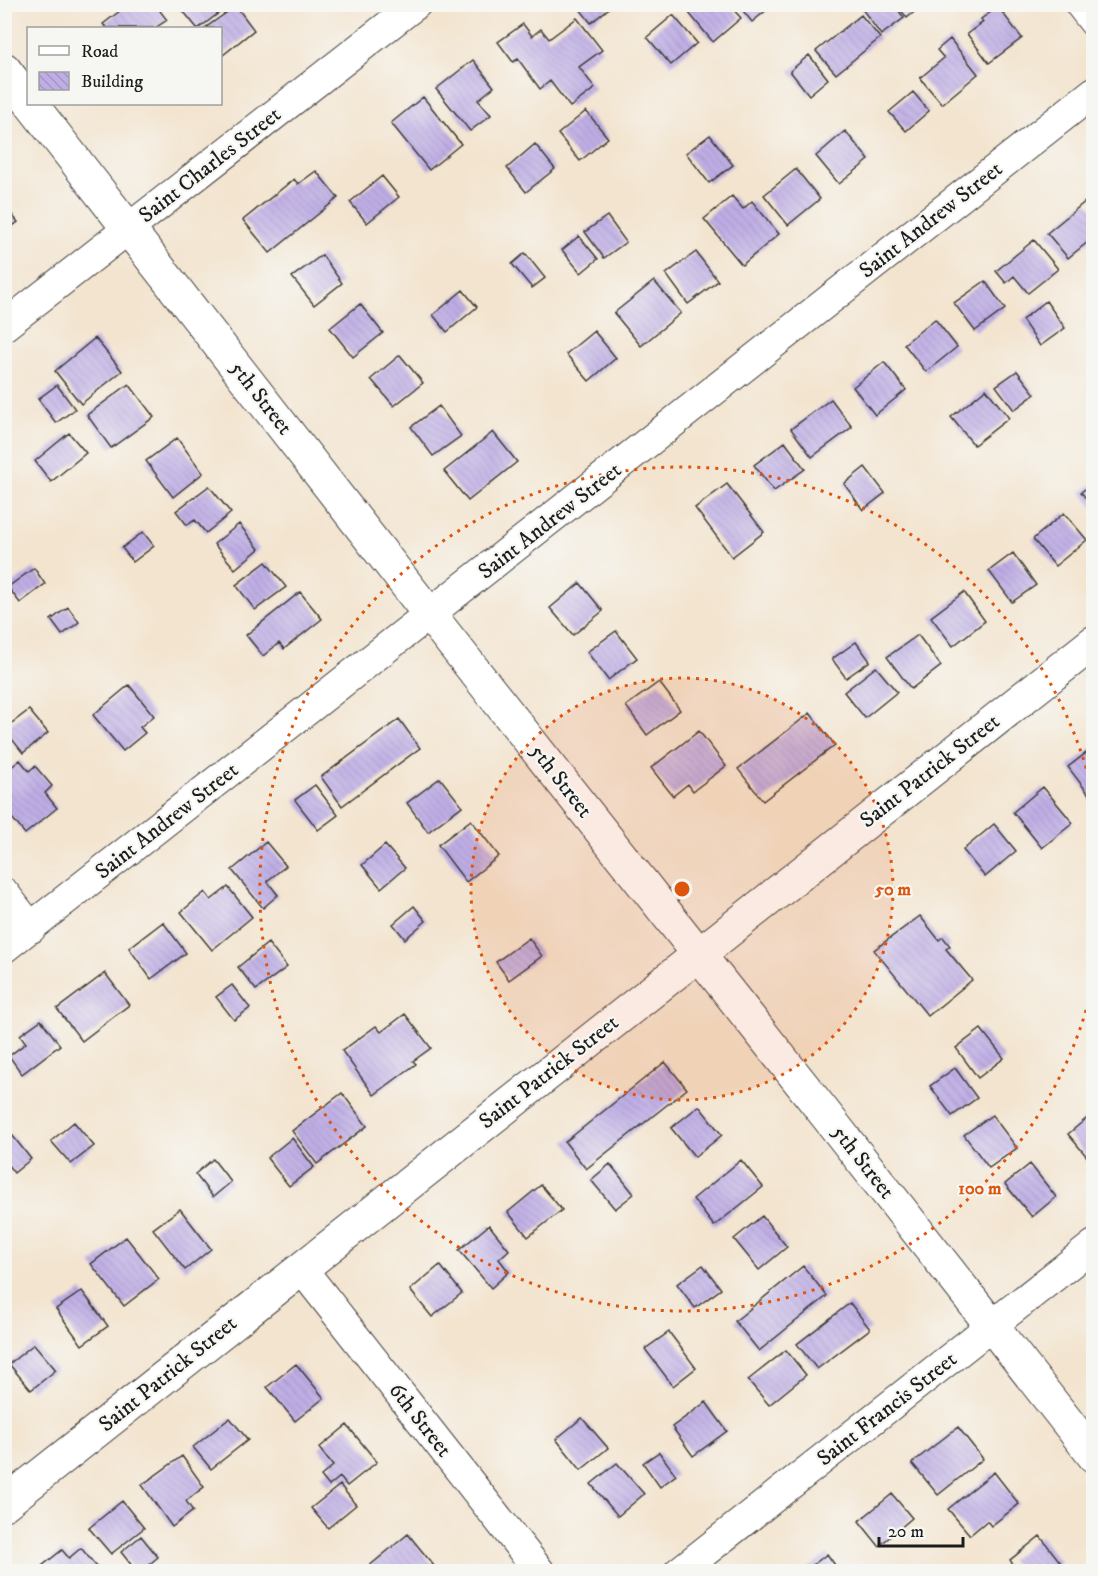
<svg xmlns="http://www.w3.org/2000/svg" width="1098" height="1576" viewBox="0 0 1098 1576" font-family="'IM FELL DW Pica',serif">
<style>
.building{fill:url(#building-back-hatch)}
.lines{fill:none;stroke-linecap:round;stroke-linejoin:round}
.minor-casing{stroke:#3c3a37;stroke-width:32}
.secondary-casing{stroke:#3c3a37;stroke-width:35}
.minor{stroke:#fff;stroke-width:30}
.secondary{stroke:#fff;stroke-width:33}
.ring{fill:none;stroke:#de560d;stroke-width:3;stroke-dasharray:3 6}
.labels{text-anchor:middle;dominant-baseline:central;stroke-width:4.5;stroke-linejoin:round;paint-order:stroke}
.street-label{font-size:22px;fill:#1c1c1c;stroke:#f6f6f2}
.centre{fill:#de560d;stroke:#f6f6f2;stroke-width:3}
.ring-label{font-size:18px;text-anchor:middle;font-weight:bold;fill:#de560d;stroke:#f6f6f2;stroke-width:4.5;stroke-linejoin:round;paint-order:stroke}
</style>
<defs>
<pattern id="building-back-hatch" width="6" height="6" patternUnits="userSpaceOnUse" patternTransform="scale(1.5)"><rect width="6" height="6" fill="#bfaee6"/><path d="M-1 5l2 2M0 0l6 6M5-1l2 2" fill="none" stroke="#a495c5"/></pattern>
</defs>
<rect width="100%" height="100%" fill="#f6f6f2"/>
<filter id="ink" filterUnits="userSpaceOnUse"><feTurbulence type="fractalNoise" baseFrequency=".0167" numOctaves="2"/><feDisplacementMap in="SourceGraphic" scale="12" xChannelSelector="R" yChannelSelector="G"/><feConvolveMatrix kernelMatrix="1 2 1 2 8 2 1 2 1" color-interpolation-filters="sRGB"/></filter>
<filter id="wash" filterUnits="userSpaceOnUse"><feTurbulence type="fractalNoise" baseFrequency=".008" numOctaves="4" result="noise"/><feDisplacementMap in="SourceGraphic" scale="24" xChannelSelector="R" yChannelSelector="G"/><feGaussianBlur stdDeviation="1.35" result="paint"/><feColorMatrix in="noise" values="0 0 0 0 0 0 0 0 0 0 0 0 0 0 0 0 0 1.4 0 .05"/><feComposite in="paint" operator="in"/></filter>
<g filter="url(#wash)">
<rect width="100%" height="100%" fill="#f3e4cf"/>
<g id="blocks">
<path class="building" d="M129 4H169L160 11 167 20 155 28H107L103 24Z
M183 4H231L199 28H197L180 7Z
M576 4H614L591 23Z
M743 4H774L752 22 740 7Z
M868 4H894L904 18 881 35 862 9Z
M896 4H924L907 18Z
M688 5H729L741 18 713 42 684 7Z
M236 6 254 30 223 55 220 52V28H205Z
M998 7 1022 38 989 63 967 34 983 22 981 19Z
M673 15 697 43 671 65 647 37Z
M861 15 880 38 836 74 816 51Z
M577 18 602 50 579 67 595 88 570 107 550 81 540 89 518 59 513 62 498 42 523 24 532 36 541 29 549 39Z
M950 39 978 74 942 104 920 78 944 58 937 50Z
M809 55 828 79 809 95 790 71Z
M473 60 494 87 478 100 491 115 470 131 436 89Z
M913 92 929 111 906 131 889 112Z
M423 97 461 144 429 170 391 123Z
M586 111 608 138 580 161 558 134Z
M845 131 869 160 839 184 816 156Z
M710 135 733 165 709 183 686 153Z
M535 144 555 169 526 192 507 168Z
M796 169 820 199 788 225 764 195Z
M316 171 338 198 270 253 243 220 294 179 298 184Z
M382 176 399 197 367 223 350 202Z
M732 196 743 209 752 201 779 234 742 265 704 219Z
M1086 201 1094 210V237L1068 258 1047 233Z
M4 205 18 222 4 232Z
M607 216 626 242 604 258 585 232Z
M579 236 598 259 581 273 562 250Z
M1034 240 1058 269 1028 293 1014 276 1006 283 996 271Z
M696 252 718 281 688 304 666 274Z
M525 253 545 278 532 288 512 264Z
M322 255 342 283 314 305 292 277Z
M654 281 681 313 641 346 614 313Z
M985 281 1005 309 975 331 954 303Z
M463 290 477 307 447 332 433 315Z
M1046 301 1065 328 1040 346 1022 320Z
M360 304 383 333 353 357 330 328Z
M935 319 957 347 926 372 904 344Z
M594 331 616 358 589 381 566 354Z
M95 338 122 371 81 404 55 371Z
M400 355 423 383 394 406 371 379Z
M884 362 906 390 875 415 853 387Z
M1017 371 1035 394 1014 410 996 386Z
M129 384 154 417 111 448 87 415Z
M57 385 75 409 56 423 38 399Z
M986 389 1009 418 974 445 951 417Z
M831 399 852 427 812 457 791 429Z
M439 406 461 436 433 456 411 427Z
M493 432 517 462 468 501 444 471Z
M69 433 86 453 51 482 35 461Z
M177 438 203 473 173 497 146 461Z
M785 442 805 469 774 491 754 465Z
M865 467 885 493 863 510 844 484Z
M1094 483V508L1081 492Z
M727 484 764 532 732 557 695 508Z
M209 486 231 513 206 533 195 520 187 525 176 511Z
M1064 513 1087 540 1055 566 1033 539Z
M239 524 259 549 235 569 214 544Z
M143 532 154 546 133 562 122 548Z
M1013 553 1036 585 1012 602 989 571Z
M266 562 286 587 255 610 236 585Z
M34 568 45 584 20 603 8 587Z
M580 583 603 611 573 635 550 608Z
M300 592 322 619 284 649 279 643 263 656 246 635Z
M964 592 985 621 953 646 931 617Z
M68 607 79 622 62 635 51 620Z
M616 631 637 658 608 680 587 652Z
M918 635 941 666 911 689 887 657Z
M856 642 870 661 846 678 832 659Z
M876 667 897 692 865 718 844 692Z
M659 682 680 710 647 735 626 706Z
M129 685 154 716 140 727 145 733 123 751 93 715Z
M29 710 48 733 23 753 4 729Z
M810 713 835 745 763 801 738 769Z
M399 719 420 748 342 806 321 777Z
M699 731 726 766 693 791 688 784 673 796 651 768Z
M1094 747V801L1068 767Z
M20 760 29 771 35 766 52 786 45 793 57 808 25 834 4 808V773Z
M440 778 462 806 428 832 407 803Z
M315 785 338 815 318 830 295 800Z
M1043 787 1073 823 1042 848 1013 812Z
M471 820 499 856 466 882 438 845Z
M994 824 1016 851 985 877 963 850Z
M266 842 286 866 267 881 278 895 263 908 232 870Z
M385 845 405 868 381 888 362 865Z
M228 887 252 917 212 950 181 912 205 892 211 900Z
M414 906 426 921 405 939 393 924Z
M920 916 939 940 943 937 950 946 946 949 972 980 928 1016 874 950Z
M163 922 186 953 151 979 129 948Z
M529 938 542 956 509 980 496 962Z
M268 943 287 967 256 990 238 967Z
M105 973 129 1005 82 1041 57 1009Z
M232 985 250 1008 234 1020 216 997Z
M405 1014 431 1048 413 1061 416 1064 374 1095 342 1051 376 1026 381 1032Z
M41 1020 60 1045 22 1074 9 1056 26 1043 20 1035Z
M981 1029 1004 1058 978 1078 956 1048Z
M665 1062 687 1089 586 1169 565 1142Z
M955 1068 977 1098 952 1116 930 1086Z
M342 1093 367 1126 317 1164 292 1131Z
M699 1106 722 1135 695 1157 671 1128Z
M1092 1114 1094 1116V1153L1088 1158 1068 1134Z
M992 1115 1017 1148 989 1168 964 1135Z
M74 1122 94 1146 71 1164 51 1141Z
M12 1135 31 1159 14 1173 4 1160V1140Z
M292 1138 314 1167 289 1186 267 1158Z
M213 1159 231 1182 213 1197 195 1174Z
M741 1160 763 1187 714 1226 693 1199Z
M610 1164 634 1194 615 1209 591 1180Z
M1030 1164 1056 1197 1032 1217 1005 1184Z
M541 1185 562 1210 528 1237 508 1212Z
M180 1209 211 1249 185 1270 153 1229Z
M762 1216 787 1247 759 1270 734 1239Z
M489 1225 509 1250 499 1259 509 1272 491 1288 459 1250Z
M126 1237 159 1279 124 1306 91 1264Z
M440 1265 462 1293 432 1317 410 1290Z
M703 1265 721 1289 695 1308 677 1284Z
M803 1266 827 1296 759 1351 735 1321Z
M82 1291 108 1326 82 1345 56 1309Z
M850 1303 870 1329 817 1369 797 1344Z
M669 1332 696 1368 673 1386 645 1349Z
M34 1344 56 1370 31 1390 9 1364Z
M786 1350 806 1375 769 1405 748 1380Z
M296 1364 324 1398 295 1421 267 1387Z
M706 1402 727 1431 693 1456 672 1427Z
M230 1418 248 1440 211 1469 193 1447Z
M582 1418 608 1448 581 1470 556 1439Z
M347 1425 377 1462 347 1486 340 1477 329 1486 321 1476 333 1466 319 1448Z
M958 1427 983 1459 938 1495 912 1463Z
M659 1452 676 1475 660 1487 643 1463Z
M182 1456 204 1487 186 1501 193 1511 172 1527 142 1485Z
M617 1463 644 1494 618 1516 591 1484Z
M994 1472 1019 1504 991 1526 987 1521 970 1535 948 1509Z
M340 1485 356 1505 328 1528 311 1508Z
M892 1494 912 1518 879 1546 859 1521Z
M122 1501 144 1528 111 1554 89 1528Z
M408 1534 439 1572H362Z
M141 1536 158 1557 140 1572H137L121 1552Z
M1040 1536 1061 1563 1049 1572H1018L1010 1560Z
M81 1548 101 1572H46L42 1566 62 1550 69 1558Z
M827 1554 840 1572H804Z"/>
</g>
</g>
<g filter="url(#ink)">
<use href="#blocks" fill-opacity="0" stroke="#3c3a37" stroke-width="1.5"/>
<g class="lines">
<defs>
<path id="minor" d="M1080 4 1094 22
M4 326 416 4
M4 893 31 928
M4 948 1094 92
M301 1268 540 1572
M679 1572 1094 1245"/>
<path id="secondary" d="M4 69 28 100
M31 104 430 615 834 1125 1094 1456
M4 1504 1094 642"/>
</defs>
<use href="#minor" class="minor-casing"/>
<use href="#secondary" class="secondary-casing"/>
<use href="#minor" class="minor"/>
<use href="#secondary" class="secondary"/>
</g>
</g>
<circle cx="682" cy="889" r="211" fill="#de560d" fill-opacity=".12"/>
<g class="ring">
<circle cx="682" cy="889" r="211"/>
<path d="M1093 984A422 422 0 1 1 1093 794"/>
</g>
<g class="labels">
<g class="street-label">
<text transform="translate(210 165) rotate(-38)">Saint Charles Street</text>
<text transform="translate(931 220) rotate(-38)">Saint Andrew Street</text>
<text transform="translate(261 398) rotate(52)">5th Street</text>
<text transform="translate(550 521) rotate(-38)">Saint Andrew Street</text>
<text transform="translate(930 771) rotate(-38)">Saint Patrick Street</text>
<text transform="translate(561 781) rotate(52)">5th Street</text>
<text transform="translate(167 821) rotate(-38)">Saint Andrew Street</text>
<text transform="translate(549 1072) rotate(-38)">Saint Patrick Street</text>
<text transform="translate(863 1162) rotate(52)">5th Street</text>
<text transform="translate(168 1374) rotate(-39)">Saint Patrick Street</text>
<text transform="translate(887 1409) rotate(-38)">Saint Francis Street</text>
<text transform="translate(420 1420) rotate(52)">6th Street</text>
</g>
</g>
<circle cx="682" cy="889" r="9" class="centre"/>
<g class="ring-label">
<text x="893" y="895">50 m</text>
<text x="980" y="1194">100 m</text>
</g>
<rect width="1098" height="1576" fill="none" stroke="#f6f6f2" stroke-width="24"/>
<rect x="27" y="27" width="195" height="78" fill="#f6f6f2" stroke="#9f9f9c" stroke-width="1.5"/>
<rect x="39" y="46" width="30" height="9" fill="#ffffff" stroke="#9f9f9c" stroke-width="1.5"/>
<text x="81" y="57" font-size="18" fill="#1c1c1c">Road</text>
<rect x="39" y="72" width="30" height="18" fill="url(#building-back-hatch)" stroke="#9f9f9c" stroke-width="1.5"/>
<text x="81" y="87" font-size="18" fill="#1c1c1c">Building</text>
<path d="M879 1537v9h84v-9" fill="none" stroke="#1c1c1c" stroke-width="3"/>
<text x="888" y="1537" font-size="18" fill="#1c1c1c" stroke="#f6f6f2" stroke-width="4.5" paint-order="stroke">20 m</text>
</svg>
